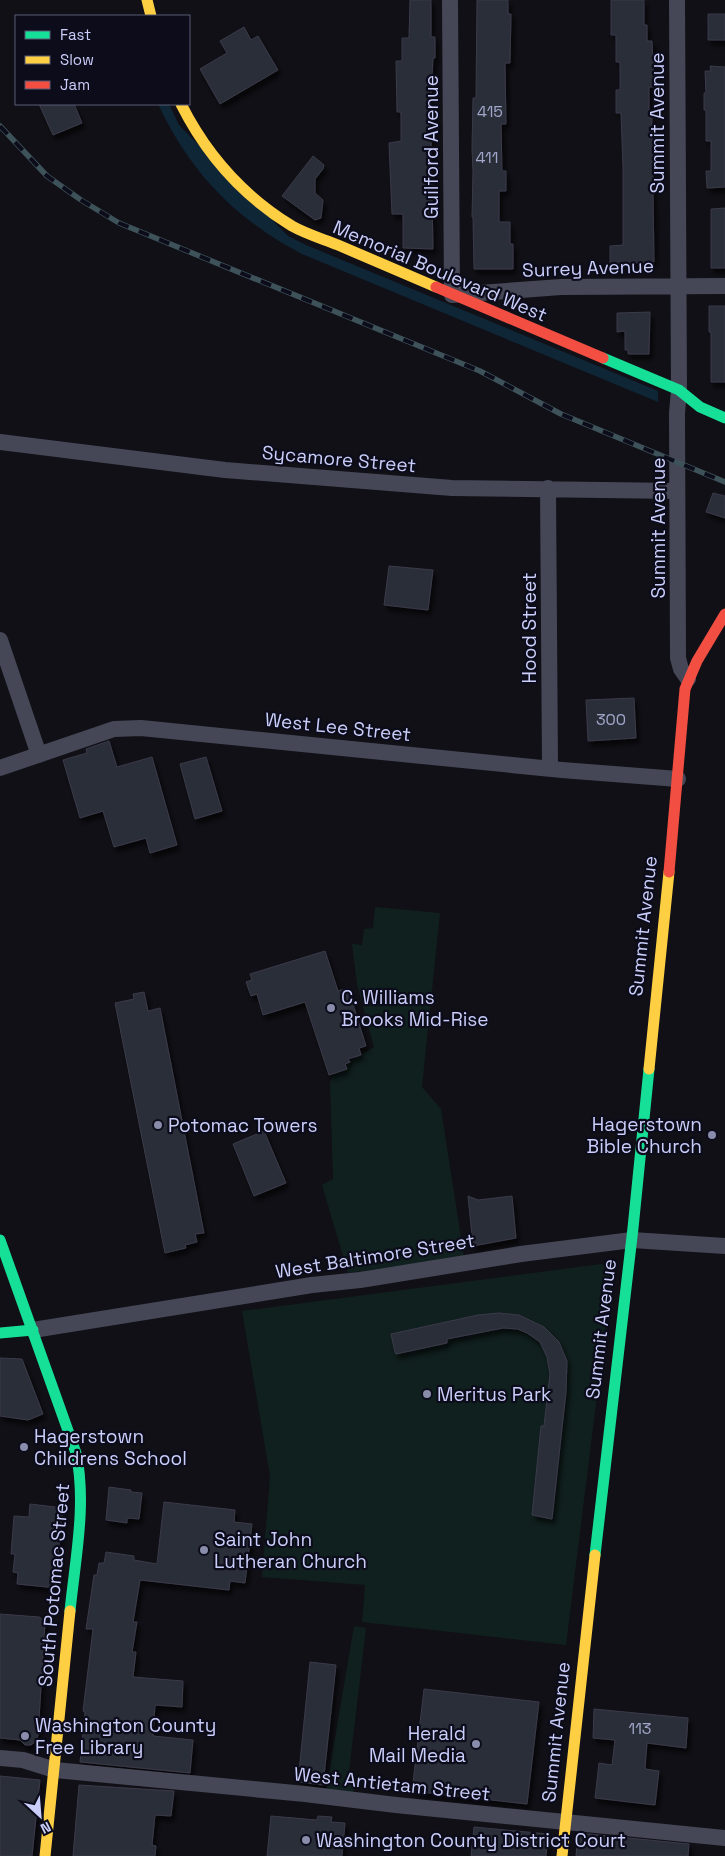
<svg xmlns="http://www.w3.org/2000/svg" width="725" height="1856" viewBox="0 0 725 1856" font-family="'Space Grotesk',sans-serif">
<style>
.green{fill:#10201e}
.water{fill:#0f2637}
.building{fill:#2c2d39;stroke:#3a3a4a;filter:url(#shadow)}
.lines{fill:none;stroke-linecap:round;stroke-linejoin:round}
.street{stroke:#454757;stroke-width:16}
.fast{stroke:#16e098;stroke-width:11}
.slow{stroke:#ffcf43;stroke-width:11}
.jam{stroke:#f24e42;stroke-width:11}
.rail-casing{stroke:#3e525a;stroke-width:5.5}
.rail{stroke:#0c0c1a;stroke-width:4;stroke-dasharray:11;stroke-linecap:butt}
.poi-dot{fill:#898caa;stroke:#0c0c1a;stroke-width:2}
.labels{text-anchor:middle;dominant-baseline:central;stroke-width:4.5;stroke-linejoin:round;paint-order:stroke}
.number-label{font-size:16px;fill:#a2a6ca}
.street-label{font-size:19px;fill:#cacefa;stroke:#0c0c1a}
.poi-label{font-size:19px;fill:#cacefa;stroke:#0c0c1a;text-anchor:start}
</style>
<defs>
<filter id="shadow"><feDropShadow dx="3" dy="5" stdDeviation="2.5" flood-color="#0009"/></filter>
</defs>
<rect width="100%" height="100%" fill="#101016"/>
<path class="green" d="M375 907 440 913 422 1087 441 1109 464 1257 348 1273 322 1185 333 1179 330 1082 337 1068 374 1047 357 984 352 944 362 945 364 929 373 928Z
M601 1264 613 1267 566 1645 362 1622 365 1585 262 1577 270 1476 242 1311Z
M354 1626 366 1628 349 1772 355 1780 353 1794 326 1791Z"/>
<path class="water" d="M158 104H169L179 125 288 236 306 245 658 391V402L302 254C235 219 190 172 158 104Z"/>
<path class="building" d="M410 0H431V37H435V58H433L430 116H433V135H431L433 249 403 248V214H392L389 143 401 141V112H397L396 61H402V38H409Z
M477 0H508V14H511L510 63H505L506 124H501L502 171H506V191H499V222H510V244H513V269H474L473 217H472L473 172 472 148 473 98H476Z
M611 0H644V25H647V41H652L654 87H649V118H652L654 262 610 264V246L623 245V168L621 113H616V90H620V62H616V35H611Z
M708 14H725V40H708Z
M244 27 251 40 258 36 278 70 220 104 200 69 227 53 220 41Z
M710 66 725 67V187L707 188 706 171H711V141H706V110H704V93H706L705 71H711Z
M39 104H74L82 123 53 135Z
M313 156 324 165 323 169 315 179V193L323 200 321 218 315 220 282 196Z
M725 208V268H711V209Z
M709 306H725V382H711V332H709Z
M650 312 649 354H628V350H625V331L617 332V313Z
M713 493 725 496V518L706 512Z
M389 566 433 570 428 610 384 605Z
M634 698 636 738 588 741 586 700Z
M109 741 117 767 152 757 177 845 150 853 146 838 114 847 103 811 80 818 63 760 87 753 86 749Z
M206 757 222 811 195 819 180 764Z
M325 951 338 991 348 988 366 1046 359 1048 361 1055 348 1059 350 1062 345 1064 347 1069 329 1075 305 1002 263 1015 257 994 251 996 246 982 252 980 250 974Z
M144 992 148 1011 160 1008 204 1233 195 1234 197 1242 185 1245 186 1248 165 1253 115 1003 134 999 133 994Z
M264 1131 286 1183 254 1196 233 1144Z
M468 1196 478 1200 512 1196 516 1238 473 1246Z
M499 1313 519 1315 544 1327 559 1342 567 1361 566 1392 552 1519 532 1515 541 1426H544L550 1374 547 1357 540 1342 527 1333 518 1329 503 1328 447 1339V1343L396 1354 395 1352 391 1334 478 1315Z
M0 1358 22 1359 43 1414 28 1420 0 1416Z
M109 1487 131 1490V1492L142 1493 139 1519 127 1518V1523L106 1520Z
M164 1502 235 1510 234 1522 252 1524 245 1583 230 1581 229 1590 140 1580 133 1622H137L132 1652H136L133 1677 183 1681 182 1707 155 1705 153 1736 193 1740 190 1773 80 1762 85 1712 83 1711 93 1629H86L94 1575H97L99 1563H104L106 1552 134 1556V1560L157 1564Z
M30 1504 63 1508 57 1565H60L57 1588 17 1584 18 1573 13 1572 15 1554H11L14 1516 29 1517Z
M0 1614 39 1617 42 1619 45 1623 38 1735 36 1741 31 1745H25L20 1740 0 1738Z
M310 1662 336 1665 323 1785 298 1782Z
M424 1689 539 1702 527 1804 412 1791Z
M594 1709 688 1718 686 1748 647 1743 645 1769 659 1771 655 1805 595 1798 599 1763 612 1765 615 1740 593 1738Z
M0 1776 40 1780 32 1856H0Z
M79 1785 174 1791 171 1816 155 1815 152 1845 156 1846 155 1856H73Z
M271 1816 317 1820 318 1816 332 1817 331 1822 345 1823 342 1856H267Z
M474 1827 548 1834 546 1856H471Z
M578 1833 689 1844 688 1856H576Z"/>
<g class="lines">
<path class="street" d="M450 0 452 295 561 287 725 286
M677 0 679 390 677 413 678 658 681 669 688 679
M0 442 225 470 452 488 677 491
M548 488 550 768
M0 640 39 755
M0 768 114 729 141 728 562 770 678 779
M33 1330 312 1285 360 1280 521 1254 632 1240 725 1246
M0 1758 23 1760 55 1770 305 1794 396 1805 725 1838"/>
<path class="fast" d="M603 358 679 390 700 407 725 418
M0 1240 76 1453C87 1504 75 1560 70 1611
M0 1333 33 1330
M595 1555 633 1228 649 1069"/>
<path class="slow" d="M147 0 151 16
M181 104C207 156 243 196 292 226 306 234 323 239 338 245 370 259 403 273 436 287
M649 1069 669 872
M45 1856 70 1611
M562 1856 595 1555"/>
<path class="jam" d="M436 287 603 358
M669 872 685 689 697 661 725 614"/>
<defs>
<path id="rail" d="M0 126 47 176 81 200 119 223 480 371 561 414 725 482"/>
</defs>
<use href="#rail" class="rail-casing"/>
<use href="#rail" class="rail"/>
</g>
<g class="poi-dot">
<circle cx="331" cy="1008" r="5"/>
<circle cx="158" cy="1125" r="5"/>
<circle cx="712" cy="1135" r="5"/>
<circle cx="427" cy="1394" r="5"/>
<circle cx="24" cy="1447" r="5"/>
<circle cx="204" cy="1550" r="5"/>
<circle cx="25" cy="1736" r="5"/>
<circle cx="476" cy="1744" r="5"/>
<circle cx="306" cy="1840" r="5"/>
</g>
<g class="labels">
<g class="number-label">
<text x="490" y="111">415</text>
<text x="487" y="157">411</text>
<text x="611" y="719">300</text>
<text x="640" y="1728">113</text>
</g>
<g class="street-label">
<text transform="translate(657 123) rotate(-90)">Summit Avenue</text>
<text transform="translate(431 147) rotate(-90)">Guilford Avenue</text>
<text transform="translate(588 268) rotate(-2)">Surrey Avenue</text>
<text transform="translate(440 271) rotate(23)">Memorial Boulevard West</text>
<text transform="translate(339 459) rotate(5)">Sycamore Street</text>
<text transform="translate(658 528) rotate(-90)">Summit Avenue</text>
<text transform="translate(529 628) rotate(-90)">Hood Street</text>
<text transform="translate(338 727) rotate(6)">West Lee Street</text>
<text transform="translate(643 926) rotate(-84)">Summit Avenue</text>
<text transform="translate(375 1256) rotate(-9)">West Baltimore Street</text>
<text transform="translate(601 1329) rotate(-83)">Summit Avenue</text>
<text transform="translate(54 1585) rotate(-85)">South Potomac Street</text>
<text transform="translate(556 1732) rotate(-84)">Summit Avenue</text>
<text transform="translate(392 1784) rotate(6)">West Antietam Street</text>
</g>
<g class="poi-label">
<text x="341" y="997">C. Williams<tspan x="341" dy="22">Brooks Mid‐Rise</tspan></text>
<text x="702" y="1124" text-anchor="end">Hagerstown<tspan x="702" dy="22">Bible Church</tspan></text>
<text x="168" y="1125">Potomac Towers</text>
<text x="437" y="1394">Meritus Park</text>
<text x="34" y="1436">Hagerstown<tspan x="34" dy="22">Childrens School</tspan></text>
<text x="214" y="1539">Saint John<tspan x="214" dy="22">Lutheran Church</tspan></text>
<text x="35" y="1725">Washington County<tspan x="35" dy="22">Free Library</tspan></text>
<text x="466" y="1733" text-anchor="end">Herald<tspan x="466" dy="22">Mail Media</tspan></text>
<text x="316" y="1840">Washington County District Court</text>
</g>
</g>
<rect x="15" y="15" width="175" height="90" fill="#0c0c1a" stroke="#585a74"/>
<rect x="25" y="31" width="25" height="8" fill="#16e098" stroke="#585a74"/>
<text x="60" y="40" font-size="15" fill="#cacefa">Fast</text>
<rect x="25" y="56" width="25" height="8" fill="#ffcf43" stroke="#585a74"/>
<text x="60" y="65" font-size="15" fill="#cacefa">Slow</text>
<rect x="25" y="81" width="25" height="8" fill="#f24e42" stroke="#585a74"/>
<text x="60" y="90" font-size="15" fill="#cacefa">Jam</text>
<g transform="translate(40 1816) rotate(154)" stroke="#0c0c1a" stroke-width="4" paint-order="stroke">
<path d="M0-4L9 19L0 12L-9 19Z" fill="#cacefa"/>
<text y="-8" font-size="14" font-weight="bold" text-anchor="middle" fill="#cacefa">N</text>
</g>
</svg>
